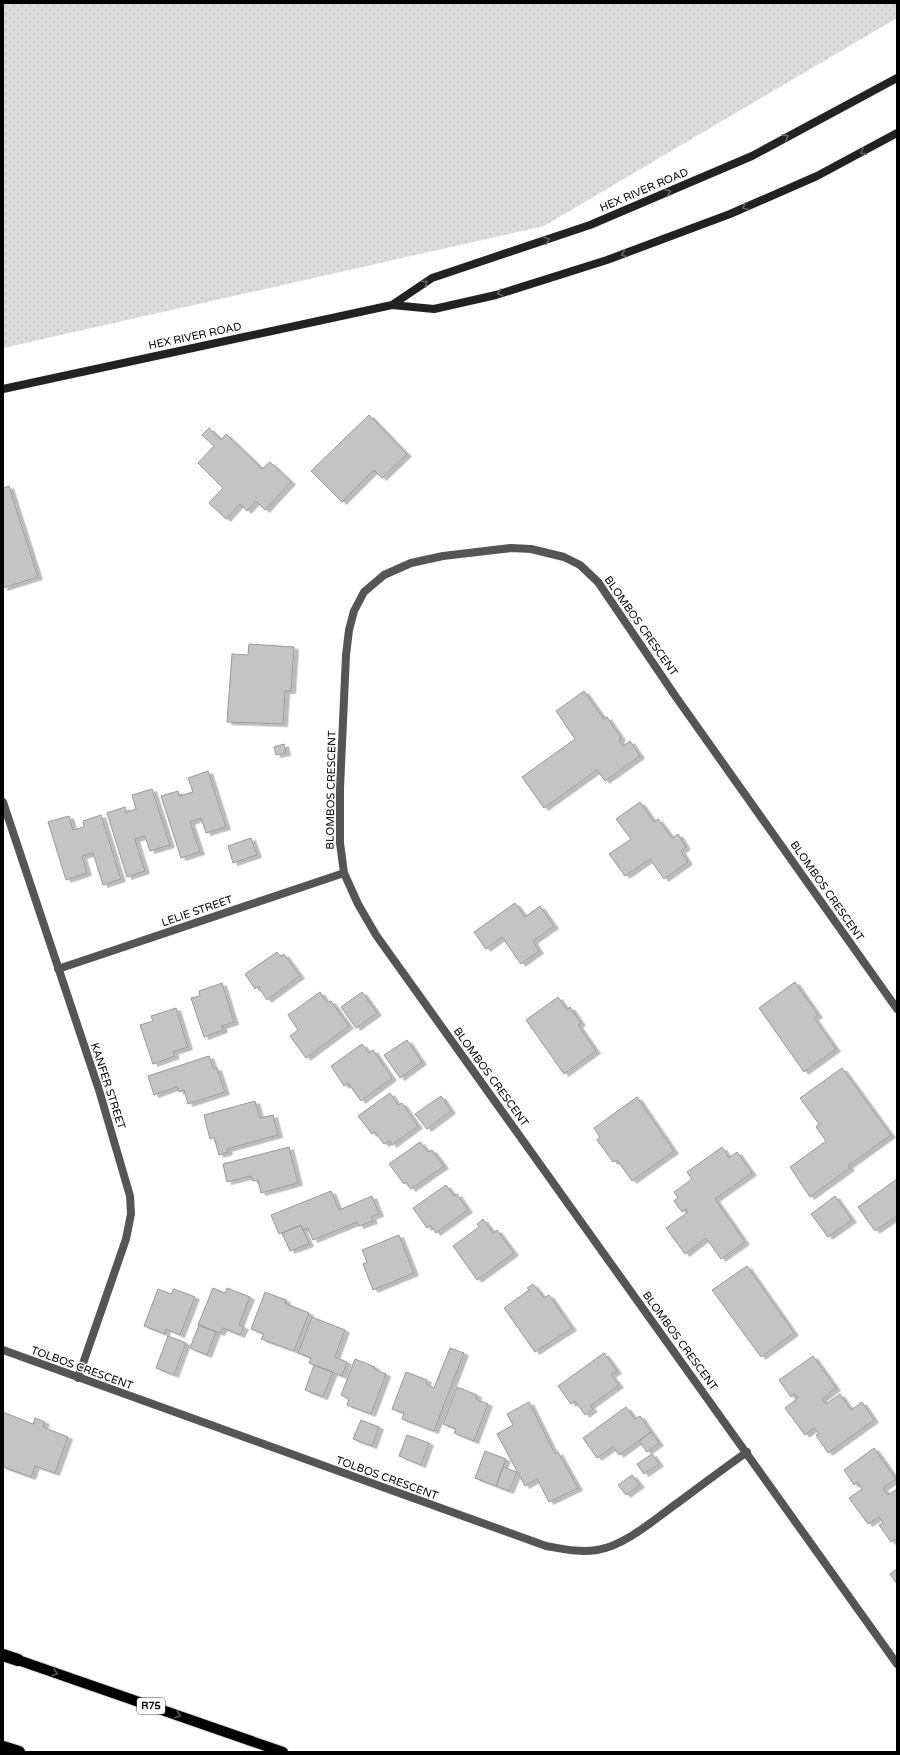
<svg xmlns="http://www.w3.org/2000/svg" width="900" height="1755" viewBox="0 0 900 1755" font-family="'Varela Round',sans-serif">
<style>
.grass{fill:url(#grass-dots)}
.building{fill:#c4c4c4;stroke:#999;filter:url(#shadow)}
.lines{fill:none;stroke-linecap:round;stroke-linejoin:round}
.primary-casing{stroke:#dbdbdb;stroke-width:12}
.highway-casing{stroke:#dbdbdb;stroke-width:14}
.street{stroke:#555;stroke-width:8}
.secondary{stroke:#222;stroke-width:8}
.primary{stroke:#000;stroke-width:10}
.highway{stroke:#000;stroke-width:12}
.oneway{stroke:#646464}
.oneway2{stroke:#595959}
.labels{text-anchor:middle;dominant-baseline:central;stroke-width:3;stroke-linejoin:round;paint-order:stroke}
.shield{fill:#fff;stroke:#4c4c4c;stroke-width:1}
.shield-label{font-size:10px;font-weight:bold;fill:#000}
.street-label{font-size:11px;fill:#000;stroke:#fff}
</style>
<defs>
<pattern id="grass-dots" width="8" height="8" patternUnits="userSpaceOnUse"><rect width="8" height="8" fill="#dcdcdc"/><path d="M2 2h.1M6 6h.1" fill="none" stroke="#bbb" stroke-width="1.8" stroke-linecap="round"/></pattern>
<filter id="shadow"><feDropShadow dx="4.5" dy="2.5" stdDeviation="0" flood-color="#0004"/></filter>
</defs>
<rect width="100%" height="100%" fill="#fff"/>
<path class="grass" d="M3 3H897V18L544 226 3 348Z"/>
<path class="building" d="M369 415 407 454 382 478 374 470 342 502 311 471Z
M209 428 221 440 226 434 262 469 270 462 291 482 265 510 256 501 247 511 240 504 226 519 209 503 223 488 198 463 214 446 202 435Z
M9 486 38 577 3 588V488Z
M249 644 294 647 291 691H285L283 724 227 722 232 654 248 655Z
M584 691 604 719 607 717 621 738 619 740 623 746 630 741 640 756 605 781 597 770 544 808 522 777 575 739 556 711Z
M284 744 286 753 276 755 274 747Z
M208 771 226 827 206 833 201 818 190 822 200 852 181 858 161 796 178 791 179 796 193 792 188 778Z
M152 789 170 845 150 851 145 836 135 839 145 871 127 877 107 813 125 807 126 813 136 809 132 795Z
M640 802 654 822 658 819 672 838 678 834 686 847 681 851 688 862 664 879 650 859 625 876 609 854 631 839 616 819Z
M101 815 121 879 103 885 93 853 82 856 87 873 66 880 48 822 69 816 73 830 84 827 83 821Z
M251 838 257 855 233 863 228 846Z
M515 903 525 917 540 906 554 926 533 941 539 951 521 964 502 937 486 949 474 932Z
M277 952 281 957 284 954 300 976 267 1000 258 986 255 989 245 974Z
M795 982 818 1015 814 1018 836 1049 804 1072 759 1008Z
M222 983 234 1022 222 1026 223 1030 204 1037 191 998 200 996 199 991Z
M320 992 327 1003 331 1001 349 1026 306 1058 290 1036 298 1030 288 1015Z
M362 992 377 1013 356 1028 341 1007Z
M558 997 567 1010 570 1007 581 1023 578 1025 596 1051 564 1074 526 1020Z
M176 1008 188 1047 173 1052 175 1056 153 1064 140 1025 153 1021 151 1016Z
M407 1040 422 1062 400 1078 384 1055Z
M362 1044 369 1053 373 1050 392 1078 361 1101 348 1083 344 1086 331 1066Z
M209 1056 214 1069 217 1068 225 1092 188 1104 184 1090 179 1092 177 1087 154 1095 148 1076Z
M842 1068 891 1135 848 1166 850 1168 810 1197 790 1167 826 1141 816 1127 819 1124 800 1098Z
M390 1093 398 1105 402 1103 418 1126 392 1145 390 1141 384 1144 375 1132 372 1134 358 1116Z
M441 1096 451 1111 427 1129 415 1114Z
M637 1097 674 1151 632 1181 617 1160 613 1162 597 1140 600 1137 594 1128Z
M255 1101 260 1118 273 1115 278 1135 227 1149 228 1152 219 1155 214 1137 210 1139 204 1115Z
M420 1142 428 1152 432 1150 444 1166 411 1189 406 1182 404 1184 389 1164Z
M289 1147 298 1183 261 1193 258 1180 253 1181 251 1176 227 1182 223 1164Z
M722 1147 729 1158 737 1152 752 1173 715 1199 745 1242 721 1259 706 1238 685 1254 666 1228 688 1212 686 1209 682 1212 674 1201 678 1198 674 1192 692 1179 687 1172Z
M897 1179V1216L875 1231 858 1207Z
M446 1185 454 1196 457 1194 468 1210 436 1233 430 1225 427 1228 413 1208Z
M331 1191 339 1210 372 1196 379 1214 371 1217 373 1221 359 1226 357 1222 313 1240 308 1228 303 1230 301 1225 279 1234 271 1215Z
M835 1196 852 1220 828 1237 811 1214Z
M483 1219 493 1233 497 1230 514 1253 477 1280 453 1246 479 1227 477 1224Z
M301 1225 309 1244 290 1251 282 1233Z
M399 1235 414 1273 373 1290 363 1264 367 1262 362 1250Z
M747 1266 794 1333 761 1357 712 1290Z
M533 1284 544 1298 549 1295 572 1328 535 1352 504 1308 529 1290 527 1288Z
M213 1288 225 1293 227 1288 250 1297 239 1325 244 1327 240 1335 223 1328 220 1333 198 1325Z
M158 1289 171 1294 174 1289 195 1297 180 1335 166 1329 165 1334 144 1326Z
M265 1292 286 1300 285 1303 309 1313 294 1351 261 1339 264 1334 251 1329Z
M312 1317 345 1330 335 1357 347 1362 342 1376 309 1363 311 1358 298 1353Z
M199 1325 216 1332 207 1355 190 1348Z
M168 1336 186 1343 174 1375 156 1368Z
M450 1348 464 1353 434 1431 402 1419 404 1413 392 1409 406 1372 427 1380 426 1384 434 1388Z
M604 1353 617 1371 611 1375 619 1385 590 1406 593 1409 585 1415 575 1401 571 1404 558 1386Z
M813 1356 836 1388 822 1399 826 1404 840 1394 851 1410 862 1402 874 1420 828 1453 816 1435 819 1434 814 1428 805 1435 785 1408 798 1398 795 1394 791 1397 779 1380Z
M355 1359 375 1367 374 1369 386 1374 371 1414 347 1405 349 1399 341 1395Z
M314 1365 333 1372 323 1397 305 1390Z
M457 1387 477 1395 476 1399 488 1404 474 1441 454 1433 456 1429 443 1424Z
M529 1402 555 1454 558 1452 578 1488 549 1502 537 1479 525 1486 497 1434 513 1425 507 1414Z
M626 1407 635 1419 640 1416 651 1432 619 1455 613 1447 597 1458 583 1438Z
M3 1412 33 1424 35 1418 45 1422 43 1427 68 1437 55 1473 35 1466 31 1477 3 1467Z
M361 1420 379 1427 372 1446 353 1439Z
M651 1432 659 1443 647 1452 639 1441Z
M407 1435 429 1443 421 1465 399 1456Z
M874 1448 896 1479 883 1488 888 1495 897 1489V1538L891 1542 879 1525 883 1523 879 1517 868 1524 849 1498 862 1489 857 1482 854 1485 844 1470Z
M485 1451 506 1459 496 1486 475 1478Z
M652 1454 659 1464 644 1474 637 1464Z
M503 1467 517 1472 509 1491 496 1486Z
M632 1475 640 1485 626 1495 618 1485Z
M897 1569V1584L890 1574Z"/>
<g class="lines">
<defs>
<path id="primary" d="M18 1660 283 1752"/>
<path id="highway" d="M3 1655 18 1660
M3 1747 19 1752"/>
</defs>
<use href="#primary" class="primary-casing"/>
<use href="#highway" class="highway-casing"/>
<path class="street" d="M3 802 99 1090 130 1196 131 1214 126 1239 78 1378
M58 969 344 873
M897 1009 676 697 598 582 580 565 564 557 531 549 511 548 443 556 411 563 384 575 364 592 354 611 349 630 346 655 340 788V843L344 873 358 904 376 935 897 1664
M3 1350 546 1546C563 1549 580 1553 597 1550 624 1546 654 1520 676 1504 699 1487 723 1469 747 1452"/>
<path class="secondary" d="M392 305 432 278 590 225 752 156 897 78
M3 389 392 305 434 309 496 295 607 260 730 214 817 176 897 133"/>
<use href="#primary" class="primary"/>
<use href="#highway" class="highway"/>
</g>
<defs><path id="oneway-chevron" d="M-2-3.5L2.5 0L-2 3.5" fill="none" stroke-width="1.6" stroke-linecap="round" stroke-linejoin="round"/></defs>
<g class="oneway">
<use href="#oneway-chevron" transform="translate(786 137) rotate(-28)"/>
<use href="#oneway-chevron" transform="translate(863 152) rotate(151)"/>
<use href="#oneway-chevron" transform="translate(668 192) rotate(-23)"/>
<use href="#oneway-chevron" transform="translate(745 207) rotate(157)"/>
<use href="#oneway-chevron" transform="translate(547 240) rotate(-19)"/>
<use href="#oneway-chevron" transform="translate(624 254) rotate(159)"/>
<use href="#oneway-chevron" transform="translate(425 283) rotate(-34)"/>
<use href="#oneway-chevron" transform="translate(500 293) rotate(163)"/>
</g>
<g class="oneway2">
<use href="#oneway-chevron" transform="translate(55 1673) rotate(19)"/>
<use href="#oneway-chevron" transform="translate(178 1715) rotate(19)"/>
</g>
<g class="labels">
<rect class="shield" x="137" y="1698" width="28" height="16" rx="3"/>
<g class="shield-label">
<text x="151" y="1706">R75</text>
</g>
<g class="street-label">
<text transform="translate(644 190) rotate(-23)">HEX RIVER ROAD</text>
<text transform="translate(195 336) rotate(-12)">HEX RIVER ROAD</text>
<text transform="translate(641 626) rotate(55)">BLOMBOS CRESCENT</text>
<text transform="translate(331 790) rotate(-89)">BLOMBOS CRESCENT</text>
<text transform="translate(827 891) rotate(55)">BLOMBOS CRESCENT</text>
<text transform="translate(197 911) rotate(-19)">LELIE STREET</text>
<text transform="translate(491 1077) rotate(54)">BLOMBOS CRESCENT</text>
<text transform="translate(108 1086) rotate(72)">KANFER STREET</text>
<text transform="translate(680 1341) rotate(54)">BLOMBOS CRESCENT</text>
<text transform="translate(82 1368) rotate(20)">TOLBOS CRESCENT</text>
<text transform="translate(387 1478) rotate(20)">TOLBOS CRESCENT</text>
</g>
</g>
<rect width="900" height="1755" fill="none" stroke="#000000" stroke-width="8"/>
</svg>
